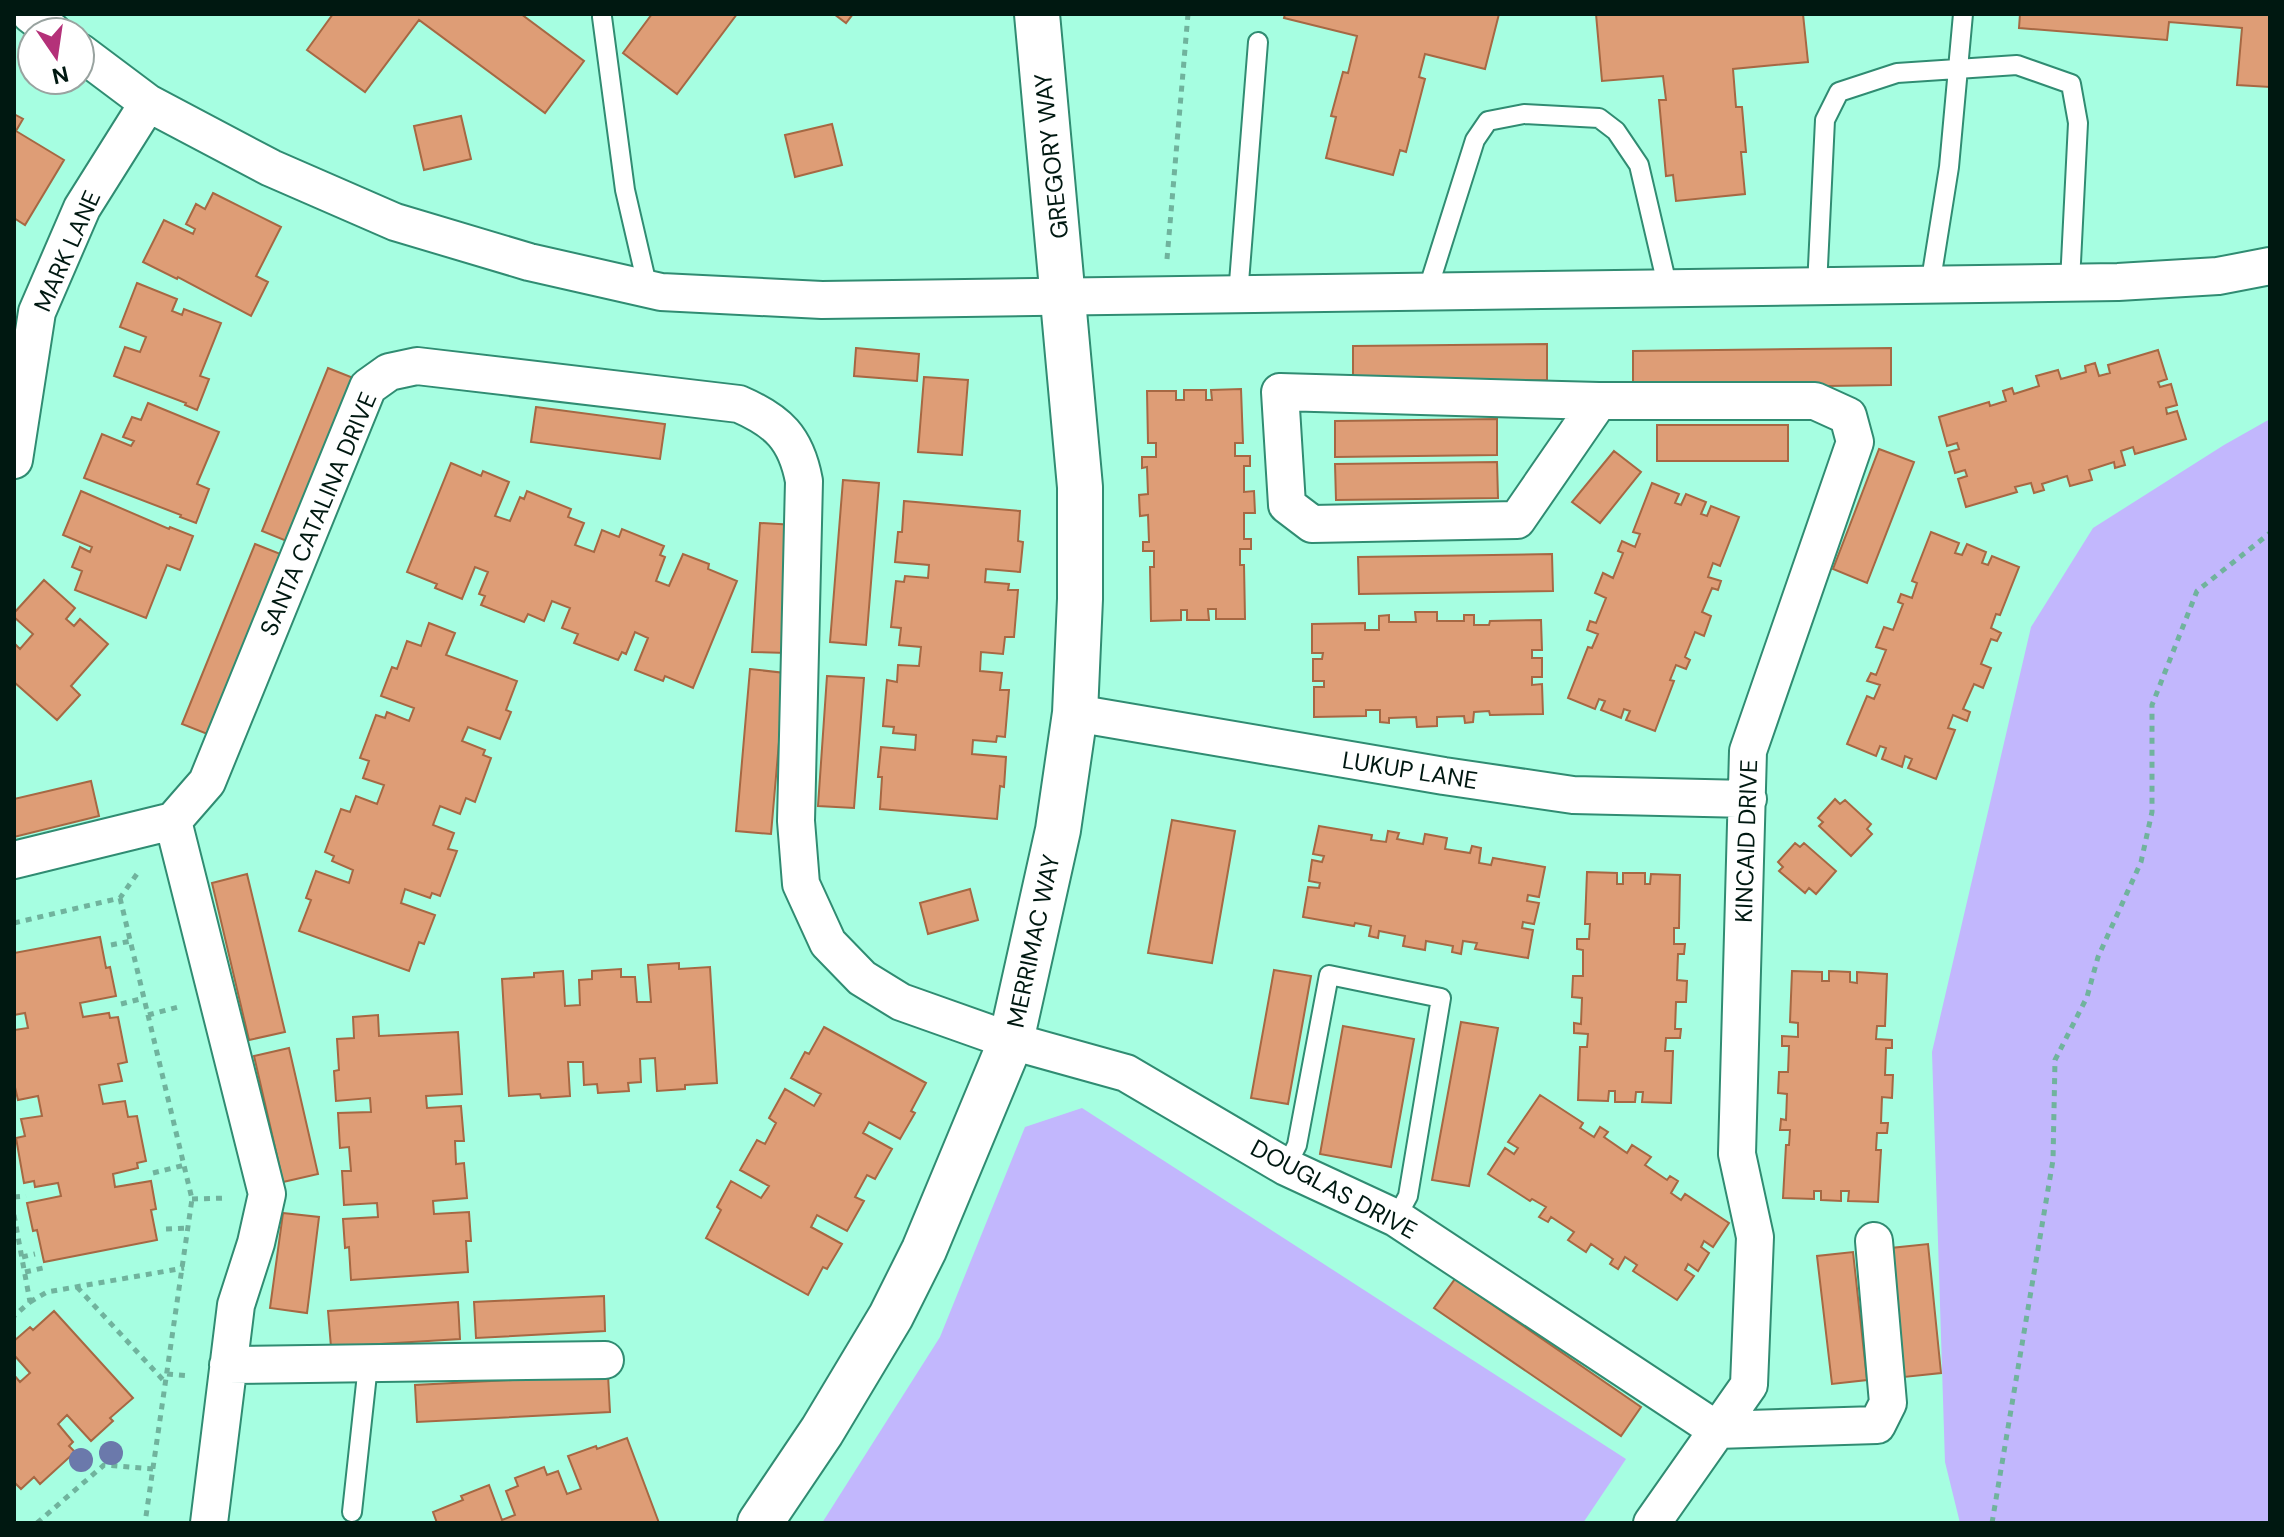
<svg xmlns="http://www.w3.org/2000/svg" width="2284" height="1537" viewBox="0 0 2284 1537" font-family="'DM Sans',sans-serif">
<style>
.green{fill:#c2b7fd}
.building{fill:#de9d76;stroke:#a66843;stroke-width:2}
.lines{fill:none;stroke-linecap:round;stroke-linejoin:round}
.service-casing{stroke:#308c72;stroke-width:22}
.minor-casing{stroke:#308c72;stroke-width:40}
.tertiary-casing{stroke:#308c72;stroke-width:48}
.path{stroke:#70b39d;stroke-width:5;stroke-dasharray:6 6;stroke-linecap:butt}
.service{stroke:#fff;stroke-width:18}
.minor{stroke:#fff;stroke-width:36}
.tertiary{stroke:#fff;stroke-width:44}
.tree{fill:#6b79ab}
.labels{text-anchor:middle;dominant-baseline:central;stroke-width:8;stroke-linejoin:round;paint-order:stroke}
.street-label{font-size:24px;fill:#001811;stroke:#fff}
</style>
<rect width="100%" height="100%" fill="#a6fee1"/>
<path class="green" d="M2270 419V1523H1960L1945 1462 1932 1052 2031 627 2093 528 2224 445Z
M1082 1108 1626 1459 1583 1523H822L940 1337 1025 1127Z"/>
<path class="building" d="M333 14H521L584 61 545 113 419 20 365 92 307 50Z
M652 14H737L677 94 623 53Z
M834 14H853L846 23Z
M1285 14H1499L1485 69 1425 54 1419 77 1425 79 1406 152 1400 150 1393 175 1326 158 1336 117 1331 116 1343 72 1348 73 1357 36 1284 18Z
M1596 14H1803L1808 62 1733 69 1736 107H1742L1746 152H1741L1745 194 1676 201 1673 175 1666 176 1659 100H1666L1663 76 1602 81Z
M2020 14H2270V87L2237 85 2242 28 2169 22 2167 40 2019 28Z
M14 114 23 119 16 131 64 160 25 225 14 218Z
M461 116 471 159 424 170 414 126Z
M832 124 842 165 795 177 785 135Z
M213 193 281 227 256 276 268 282 251 316 178 277 177 279 143 262 164 220 193 234 195 229 186 224 196 204 205 209Z
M137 283 177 299 172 311 182 315 184 309 221 323 200 376 209 379 197 410 185 405 186 403 114 376 125 347 140 352 146 337 120 327Z
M1547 344V380L1353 382V346Z
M856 348 919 354 917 381 854 376Z
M1891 348V385L1633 389V351Z
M2158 350 2167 379 2158 382 2160 387 2171 384 2177 405 2166 408 2167 414 2177 411 2186 439 2135 454 2133 447 2121 451 2125 465 2115 468 2114 462 2089 470 2092 480 2070 486 2067 476 2042 484 2044 490 2034 493 2031 483 2015 487 2017 492 1966 507 1958 479 1967 476 1965 470 1955 473 1949 452 1959 449 1957 443 1947 446 1939 417 1989 402 1990 406 2006 401 2003 391 2012 388 2014 394 2039 386 2036 376 2058 370 2061 379 2086 372 2085 366 2095 363 2099 376 2110 373 2108 365Z
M328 368 361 381 294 544 262 531Z
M924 377 968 380 962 455 918 452Z
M1241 389 1243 443H1235V456H1250V466H1244V492L1254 491 1255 513H1244V539H1251V549H1240V565H1244L1245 619H1216V609H1208L1209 620H1187V610H1181V620L1151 621 1150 567H1154V551H1143V542H1149L1148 515 1140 516 1139 495 1148 494 1147 467 1142 468V457H1156V443H1148L1147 391H1176V400H1184V390H1206V400H1212L1211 390Z
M148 403 219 432 197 484 209 489 196 523 180 517 181 515 84 478 102 434 131 446 134 441 123 437 132 417 141 420Z
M536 407 665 424 660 459 531 442Z
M1497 419V455L1335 457V421Z
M1657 425H1788V461H1657Z
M1879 449 1914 462 1867 583 1833 569Z
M1614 451 1641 472 1600 523 1572 502Z
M1497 462 1498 498 1336 500 1335 464Z
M451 463 481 476 483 471 509 482 495 516 510 521 520 497 524 499 527 491 571 509 568 517 584 523 575 545 594 552 602 530 619 537 622 529 664 546 660 555 665 557 656 581 669 586 683 554 709 564 708 569 737 581 693 688 665 676 663 681 635 670 648 638 635 632 626 654 622 652 618 660 574 643 578 634 562 628 570 608 552 601 544 621 528 614 524 622 481 605 485 596 479 594 488 572 475 567 462 599 435 588 437 584 407 572Z
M843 480 879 483 866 645 830 642Z
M1652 483 1679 494 1675 503 1681 505 1686 494 1706 502 1701 514 1707 516 1711 506 1739 517 1720 566 1713 563 1708 577 1721 581 1718 590 1712 588 1702 612 1711 616 1704 636 1695 632 1685 657 1690 660 1686 669 1676 665 1670 680 1674 681 1655 731 1626 720 1630 711 1624 709 1621 718 1601 710 1605 701 1599 699 1595 709 1568 698 1588 647 1592 648 1598 634 1587 630 1590 621 1596 623 1606 598 1595 593 1603 573 1613 578 1623 553 1618 551 1622 541 1635 547 1640 534 1633 532Z
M81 491 169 529 170 527 193 536 180 570 167 565 146 618 75 590 82 571 72 567 80 547 90 552 92 547 63 535Z
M904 501 1020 511 1018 541 1023 542 1020 572 986 569 985 582 1009 584 1008 590H1018L1014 637H1005L1003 654 981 652 980 671 1002 673 1000 690H1009L1005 737 997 736 996 742 973 740 972 754 1006 757 1004 787 1000 786 997 819 880 809 882 777H878L881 747 915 750 916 735 893 733 894 727 883 726 887 680 897 682 898 665 919 666 921 647 899 645 901 628 891 627 896 581 904 582 905 576 928 578 929 565 895 562 898 532H902Z
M760 523 795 525 787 653 752 652Z
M1931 532 1959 543 1955 553 1962 555 1967 544 1986 552 1982 563 1988 565 1992 556 2019 567 2000 615 1996 614 1991 628 2001 633 1997 641 1991 639 1981 664 1991 668 1983 688 1974 684 1963 709 1970 712 1967 721 1953 715 1948 728 1955 730 1936 779 1908 768 1912 759 1905 756 1902 767 1882 759 1886 748 1880 746 1876 756 1847 744 1867 696 1874 699 1880 685 1867 681 1871 673 1876 675 1886 650 1876 647 1884 627 1893 630 1903 604 1898 602 1901 594 1912 598 1917 583 1912 581Z
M255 544 288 557 215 737 182 724Z
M1552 554 1553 591 1359 594 1358 557Z
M44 580 75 608 66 619 74 626 80 619 108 644 71 686 80 695 57 720 14 682V643L20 649 33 634 14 617V613Z
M1415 612H1437V621H1464V615H1474V625H1489L1490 621 1541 620 1542 650H1532V658H1542V677H1532V685L1542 684 1543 714 1490 715 1489 711 1474 712 1473 722 1465 723 1464 716 1437 717V726L1417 727 1416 717 1389 718V723L1380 722V710H1366V716L1314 717V687H1324V681H1313V659H1322L1323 653H1312V624L1365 623V630H1379V616L1389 615V622H1416Z
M429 623 455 633 446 655 517 681 506 710 511 712 500 739 468 727 462 741 485 750 483 755 491 758 475 802 466 798 460 814 440 806 433 825 454 833 448 849 457 851 440 896 432 893 430 898 405 889 401 903 435 915 424 944 419 942 409 971 299 931 311 900 306 898 316 871 349 883 353 870 332 861 334 856 325 852 341 809 350 812 356 796 377 804 384 785 363 778 369 761 360 758 376 715 385 718 387 712 409 721 414 708 381 696 392 667 397 669 407 641 421 646Z
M750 669 785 673 771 834 736 831Z
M827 676 864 678 854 808 818 806Z
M91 781 99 816 14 837V799Z
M1835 799 1840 804 1845 800 1871 824 1867 829 1872 834 1851 856 1819 826 1823 822 1818 818Z
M1172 820 1235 831 1212 963 1148 953Z
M1319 826 1372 835 1371 840 1386 842 1388 831 1399 833 1397 839 1423 844 1425 834 1447 838 1445 849 1470 853 1472 846 1481 848 1479 863 1491 865 1493 858 1545 867 1539 897 1528 895 1527 901 1539 903 1534 924 1523 922 1522 928 1533 930 1528 958 1475 949 1477 943 1463 941 1461 954 1452 952 1453 946 1426 941 1425 950 1403 946 1405 936 1379 931 1378 938 1369 936 1371 926 1355 923 1354 926 1303 917 1308 887 1319 888 1320 883 1309 881 1312 860 1322 862 1324 856 1313 854Z
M1795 843 1800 847 1804 843 1836 871 1816 894 1809 888 1805 893 1779 871 1783 867 1778 862Z
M1587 872 1617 873V884H1623V873H1645V884H1650L1651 874 1680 875 1679 928H1674V944H1685L1684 954H1678L1677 980 1687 981 1686 1002H1676L1675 1029H1681L1680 1038H1666L1665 1051H1673L1671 1103 1642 1102 1643 1092H1636L1635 1102H1615V1091H1609L1608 1101 1578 1100 1580 1047H1587L1588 1034 1574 1033V1023L1581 1024 1582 998 1572 997 1573 976H1583V950L1577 949V939H1589L1590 924H1585Z
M247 874 285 1032 249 1040 212 883Z
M970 889 978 920 928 934 920 903Z
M100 937 106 968 110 967 116 996 80 1003 83 1017 109 1013 110 1018 118 1017 127 1062 118 1064 122 1081 99 1085 103 1104 125 1101 128 1117 137 1116 146 1161 137 1163 138 1168 113 1174 115 1187 151 1181 156 1209 151 1210 157 1240 44 1262 37 1230 33 1231 27 1203 61 1196 58 1183 35 1187 34 1181 24 1183 16 1138 25 1136 21 1119 42 1116 38 1096 18 1100 14 1083V1030L28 1028 25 1013 14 1015V953Z
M679 963V969L710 967 717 1083 685 1085V1089L657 1091 655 1058 640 1059 641 1082 628 1083 629 1091 598 1093 597 1084 584 1085 583 1062H568L570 1096 541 1098 540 1094 509 1096 502 979 534 977V973L563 971 565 1006 580 1005 579 980 592 979V971L621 969V977H635L637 1002H651L648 965Z
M1274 970 1311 976 1288 1104 1251 1098Z
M1792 971 1822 972V981H1829V971L1850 972V982L1857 983V972L1887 974 1885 1026H1877L1876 1039 1892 1040V1048H1886L1885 1075H1893L1892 1098 1882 1097 1881 1123H1888L1887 1133H1877L1876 1150H1881L1878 1202 1848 1201 1849 1191H1841V1201L1821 1200V1191H1814V1199L1783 1198 1786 1145H1789L1790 1130H1780L1781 1119 1786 1120 1787 1094 1778 1093 1779 1072H1788L1789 1046H1782V1036L1798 1037V1023L1790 1022Z
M378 1015 379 1036 458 1032 462 1094 426 1096 427 1108 461 1106 464 1141H455L456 1164 464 1163 467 1198 433 1201 434 1214 469 1212 471 1241H466L468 1272 351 1280 349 1247 345 1248 343 1219 378 1217 377 1203 344 1205 342 1171H351L349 1147 340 1148 338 1113 371 1112 370 1098 336 1101 334 1071 339 1070 337 1039 354 1038 353 1017Z
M1461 1022 1498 1028 1469 1186 1432 1180Z
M1343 1026 1414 1039 1391 1167 1320 1154Z
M824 1027 926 1083 911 1111 915 1113 900 1139 869 1122 863 1133 892 1149 875 1179 867 1175 855 1197 864 1201 847 1231 817 1215 811 1227 842 1244 827 1269 823 1267 808 1295 706 1238 721 1210 717 1207 731 1181 761 1198 769 1186 740 1170 757 1140 765 1144 776 1123 769 1118 785 1089 814 1106 821 1094 791 1078 805 1052 809 1054Z
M289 1048 318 1174 283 1182 254 1056Z
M1540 1095 1583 1123 1580 1128 1594 1137 1600 1127 1608 1132 1604 1137 1627 1153 1632 1145 1651 1157 1645 1165 1667 1180 1670 1176 1678 1181 1671 1193 1681 1200 1685 1194 1729 1223 1713 1247 1704 1241 1701 1247 1709 1253 1698 1271 1688 1264 1685 1270 1694 1276 1677 1300 1633 1271 1637 1265 1625 1257 1618 1269 1610 1264 1613 1259 1591 1244 1586 1252 1568 1240 1574 1232 1551 1217 1548 1222 1539 1217 1546 1207 1532 1199 1530 1201 1488 1174 1505 1148 1514 1154 1518 1148 1508 1142Z
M283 1213 319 1217 307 1313 270 1308Z
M1928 1244 1941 1373 1904 1377 1891 1248Z
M1853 1252 1867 1380 1832 1384 1817 1256Z
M1455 1279 1641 1407 1621 1436 1434 1308Z
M604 1296 605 1331 476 1338 474 1302Z
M458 1302 460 1339 331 1347 328 1311Z
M54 1311 133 1398 110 1418 113 1421 91 1441 67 1415 58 1424 73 1442 69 1446 75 1452 40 1484 34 1477 21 1489 14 1482V1375L20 1382 30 1373 14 1355V1341L30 1327 33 1330Z
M608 1375 610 1412 417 1422 415 1385Z
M627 1438 659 1523H437L433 1512 463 1500 461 1496 489 1485 502 1520 515 1515 506 1491 518 1486 515 1478 544 1467 547 1475 558 1471 567 1494 581 1489 568 1456 596 1446 597 1449Z"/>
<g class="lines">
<defs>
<path id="service" d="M602 17 625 190 648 289
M1930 286 1949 167 1963 14
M1817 287 1825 120 1839 92 1897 73 2017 65 2071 84 2078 123 2070 282
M1427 292 1475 140 1488 121 1524 114 1599 118 1616 131 1639 165 1668 289
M1238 295 1258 42
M1286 1167 1297 1145 1329 975 1441 998 1408 1196 1396 1218
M352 1512 368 1365"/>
<path id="minor" d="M30 14 53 32
M80 52 148 103 271 168 395 222 529 262 661 292 822 300 2118 282 2218 276 2270 266
M1599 401 1517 520 1312 524 1287 505 1280 392 1599 401H1815L1848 416 1855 442 1748 751 1737 1154 1755 1237 1749 1385 1652 1523
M14 460 37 312 82 208 148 103
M1075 713 1444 776 1573 795 1748 799
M14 860 173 821
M228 1365 605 1360
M1717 1430 1877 1425 1888 1403 1874 1241
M209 1523 236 1305 256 1243 267 1194 173 821 207 782 368 387 389 372 417 366 739 404C778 421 796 438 804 481L796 821 801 884 828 943 862 978 901 1002 1011 1041 1126 1073 1286 1167 1396 1218 1717 1430"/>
<path id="tertiary" d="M760 1523 822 1431 891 1316 924 1250 1011 1041 1058 830 1075 713 1080 599V487L1037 14"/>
</defs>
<use href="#service" class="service-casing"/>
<use href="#minor" class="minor-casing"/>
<use href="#tertiary" class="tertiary-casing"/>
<path class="path" d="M1167 259 1188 14
M120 898 192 1199 145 1523
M14 923 120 898 139 871
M111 945 131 941
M121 1004 144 998
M148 1015 182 1006
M153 1173 185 1165
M14 1197 26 1196
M192 1199 227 1198
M14 1215 30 1302 14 1316
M166 1229 188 1228
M22 1257 35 1254
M25 1272 43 1268
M77 1287 165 1382
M30 1302 47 1292 184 1268
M167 1374 190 1376
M37 1523 104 1465 153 1469
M1992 1523 2053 1160 2055 1060 2087 997 2098 957 2141 862 2152 812V705L2197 591 2270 533"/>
<use href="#service" class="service"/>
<use href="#minor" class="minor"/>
<use href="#tertiary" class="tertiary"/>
</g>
<g class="tree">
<circle cx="111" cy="1453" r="12"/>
<circle cx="81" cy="1460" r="12"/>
</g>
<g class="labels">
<g class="street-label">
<text transform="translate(1051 156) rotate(-96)">GREGORY WAY</text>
<text transform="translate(67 251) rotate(-66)">MARK LANE</text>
<text transform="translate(318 514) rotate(-67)">SANTA CATALINA DRIVE</text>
<text transform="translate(1410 770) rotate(9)">LUKUP LANE</text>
<text transform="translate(1746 841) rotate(-88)">KINCAID DRIVE</text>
<text transform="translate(1033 941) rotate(-78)">MERRIMAC WAY</text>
<text transform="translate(1334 1189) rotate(28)">DOUGLAS DRIVE</text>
</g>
</g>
<rect width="2284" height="1537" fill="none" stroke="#001811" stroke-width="32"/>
<g transform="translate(56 56) rotate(167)"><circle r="38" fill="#ffffff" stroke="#99a3a0" stroke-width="2"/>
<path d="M0-6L14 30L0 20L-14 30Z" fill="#b43179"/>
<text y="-12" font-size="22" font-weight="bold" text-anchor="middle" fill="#001811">N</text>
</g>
</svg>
